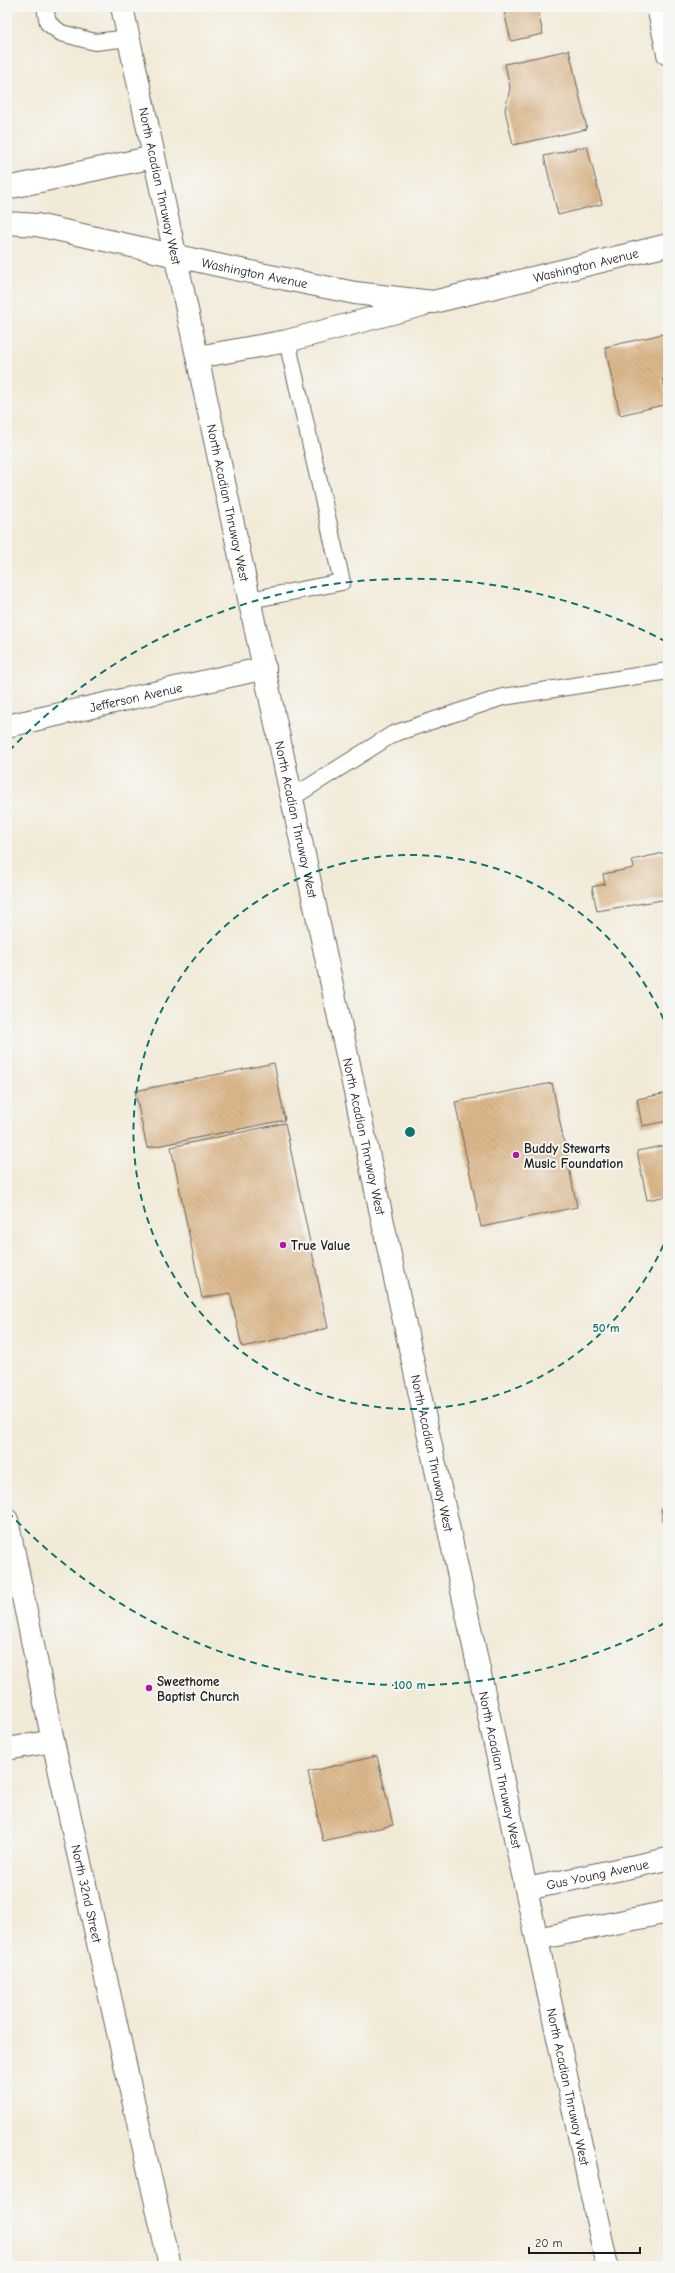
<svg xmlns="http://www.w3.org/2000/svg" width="675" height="2273" viewBox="0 0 675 2273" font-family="'Comic Neue',sans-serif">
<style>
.building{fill:url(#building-back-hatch)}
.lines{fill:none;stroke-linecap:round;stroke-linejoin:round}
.service-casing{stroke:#67645d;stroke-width:18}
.minor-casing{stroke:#67645d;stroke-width:24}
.tertiary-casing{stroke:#67645d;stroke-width:24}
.service{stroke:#fff;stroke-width:16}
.minor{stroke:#fff;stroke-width:22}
.tertiary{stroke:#fff;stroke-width:22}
.ring{fill:none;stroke:#0f766e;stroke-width:2;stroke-dasharray:7 5}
.poi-dot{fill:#b5179e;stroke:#f6f6f2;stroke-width:1.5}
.labels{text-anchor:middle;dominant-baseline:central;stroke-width:4;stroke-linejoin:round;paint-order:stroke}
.street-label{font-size:13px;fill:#1c1c1c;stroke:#f6f6f2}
.poi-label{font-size:13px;font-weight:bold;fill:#1c1c1c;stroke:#f6f6f2;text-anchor:start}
.centre{fill:#0f766e;stroke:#f6f6f2;stroke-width:2}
.ring-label{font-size:12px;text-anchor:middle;font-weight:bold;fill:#0f766e;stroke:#f6f6f2;stroke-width:4;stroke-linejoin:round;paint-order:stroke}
</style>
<defs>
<pattern id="building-back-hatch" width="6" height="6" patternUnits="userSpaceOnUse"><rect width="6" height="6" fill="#dcb78b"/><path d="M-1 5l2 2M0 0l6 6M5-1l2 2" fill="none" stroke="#bc9d77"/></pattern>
</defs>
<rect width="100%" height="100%" fill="#f6f6f2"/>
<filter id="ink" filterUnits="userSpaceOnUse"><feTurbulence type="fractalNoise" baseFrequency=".025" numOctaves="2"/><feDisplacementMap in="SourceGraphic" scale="8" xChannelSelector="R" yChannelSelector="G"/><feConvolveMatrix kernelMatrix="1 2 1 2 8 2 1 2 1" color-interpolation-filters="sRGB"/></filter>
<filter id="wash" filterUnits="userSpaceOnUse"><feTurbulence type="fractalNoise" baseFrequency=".012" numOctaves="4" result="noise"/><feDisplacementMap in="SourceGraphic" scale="16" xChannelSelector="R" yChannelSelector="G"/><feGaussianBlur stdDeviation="0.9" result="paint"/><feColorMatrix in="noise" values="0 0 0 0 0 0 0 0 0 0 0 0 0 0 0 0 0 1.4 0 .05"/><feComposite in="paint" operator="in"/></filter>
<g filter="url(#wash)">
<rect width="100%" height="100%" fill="#f1ead7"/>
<g id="blocks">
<path class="building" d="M503 7H537L543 34 511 41Z
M569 50 587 129 513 145 505 110 510 88 505 64Z
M587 146 602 204 558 215 544 156Z
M663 334 668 355V378L662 379 668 404 620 415 605 347Z
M668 852V899L597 911 592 887 605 884 603 874 634 868 632 860Z
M274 1063 285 1120 147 1148 135 1091Z
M552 1083 577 1207 481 1227 455 1102Z
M668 1093V1121L642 1126 637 1099Z
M285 1123 328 1328 242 1347 230 1293 202 1298 171 1147Z
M668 1145V1196L647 1200 637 1151Z
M668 1507V1538H667L661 1509Z
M377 1756 393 1825 323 1841 308 1772Z"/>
</g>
</g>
<g filter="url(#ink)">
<use href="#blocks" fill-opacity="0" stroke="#67645d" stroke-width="1"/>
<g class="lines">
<defs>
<path id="service" d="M45 7 48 23 61 33 95 42 129 38
M250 600 342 582 287 341
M293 797 393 734 503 697 668 671"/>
<g id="minor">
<path d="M7 188 154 157"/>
<path id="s1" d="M7 223 37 225 231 268 355 293 433 302 668 245"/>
<path d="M198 357 287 341 422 305"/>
<path id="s2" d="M7 726 265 668"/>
<path id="s3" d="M7 1520 53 1741 170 2266"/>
<path d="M7 1749 53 1741"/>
</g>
<g id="tertiary">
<path id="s4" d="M122 7 607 2266"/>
<path d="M658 7 668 54"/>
<path id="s5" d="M527 1889 668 1859"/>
<path d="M537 1939 668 1912"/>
</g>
</defs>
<use href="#service" class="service-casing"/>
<use href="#minor" class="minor-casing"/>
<use href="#tertiary" class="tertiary-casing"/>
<use href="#service" class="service"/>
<use href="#minor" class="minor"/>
<use href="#tertiary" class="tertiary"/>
</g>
</g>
<g class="ring">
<path d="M668 1234A277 277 0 1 1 668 1030"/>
<path d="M665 1623A553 553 0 0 1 9 1513M9 751A553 553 0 0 1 665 641"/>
</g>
<g class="poi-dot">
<circle cx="516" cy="1155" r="4"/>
<circle cx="283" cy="1245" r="4"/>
<circle cx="149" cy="1688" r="4"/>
</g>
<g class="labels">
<g class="street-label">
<text stroke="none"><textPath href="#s4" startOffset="183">North Acadian Thruway West</textPath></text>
<text stroke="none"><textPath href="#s1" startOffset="591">Washington Avenue</textPath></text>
<text stroke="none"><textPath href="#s1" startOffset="253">Washington Avenue</textPath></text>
<text stroke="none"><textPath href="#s4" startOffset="507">North Acadian Thruway West</textPath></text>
<text stroke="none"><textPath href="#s2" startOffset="132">Jefferson Avenue</textPath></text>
<text stroke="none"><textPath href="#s4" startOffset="831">North Acadian Thruway West</textPath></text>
<text stroke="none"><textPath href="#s4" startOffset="1155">North Acadian Thruway West</textPath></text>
<text stroke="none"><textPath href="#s4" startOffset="1479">North Acadian Thruway West</textPath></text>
<text stroke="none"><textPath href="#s4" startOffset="1803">North Acadian Thruway West</textPath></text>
<text stroke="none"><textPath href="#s5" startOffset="72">Gus Young Avenue</textPath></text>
<text stroke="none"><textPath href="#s3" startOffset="382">North 32nd Street</textPath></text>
<text stroke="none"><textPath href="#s4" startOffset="2127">North Acadian Thruway West</textPath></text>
</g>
<g class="poi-label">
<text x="524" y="1148">Buddy Stewarts<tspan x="524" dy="15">Music Foundation</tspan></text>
<text x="291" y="1245">True Value</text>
<text x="157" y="1681">Sweethome<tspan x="157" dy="15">Baptist Church</tspan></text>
</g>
</g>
<circle cx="410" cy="1132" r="6" class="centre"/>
<g class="ring-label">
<text x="606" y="1332">50 m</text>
<text x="410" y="1689">100 m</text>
</g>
<rect width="675" height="2273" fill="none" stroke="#f6f6f2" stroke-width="24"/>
<path d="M529 2247v6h111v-6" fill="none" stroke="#1c1c1c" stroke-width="2"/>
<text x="535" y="2247" font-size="12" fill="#1c1c1c" stroke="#f6f6f2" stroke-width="3" paint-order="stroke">20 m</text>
</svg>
